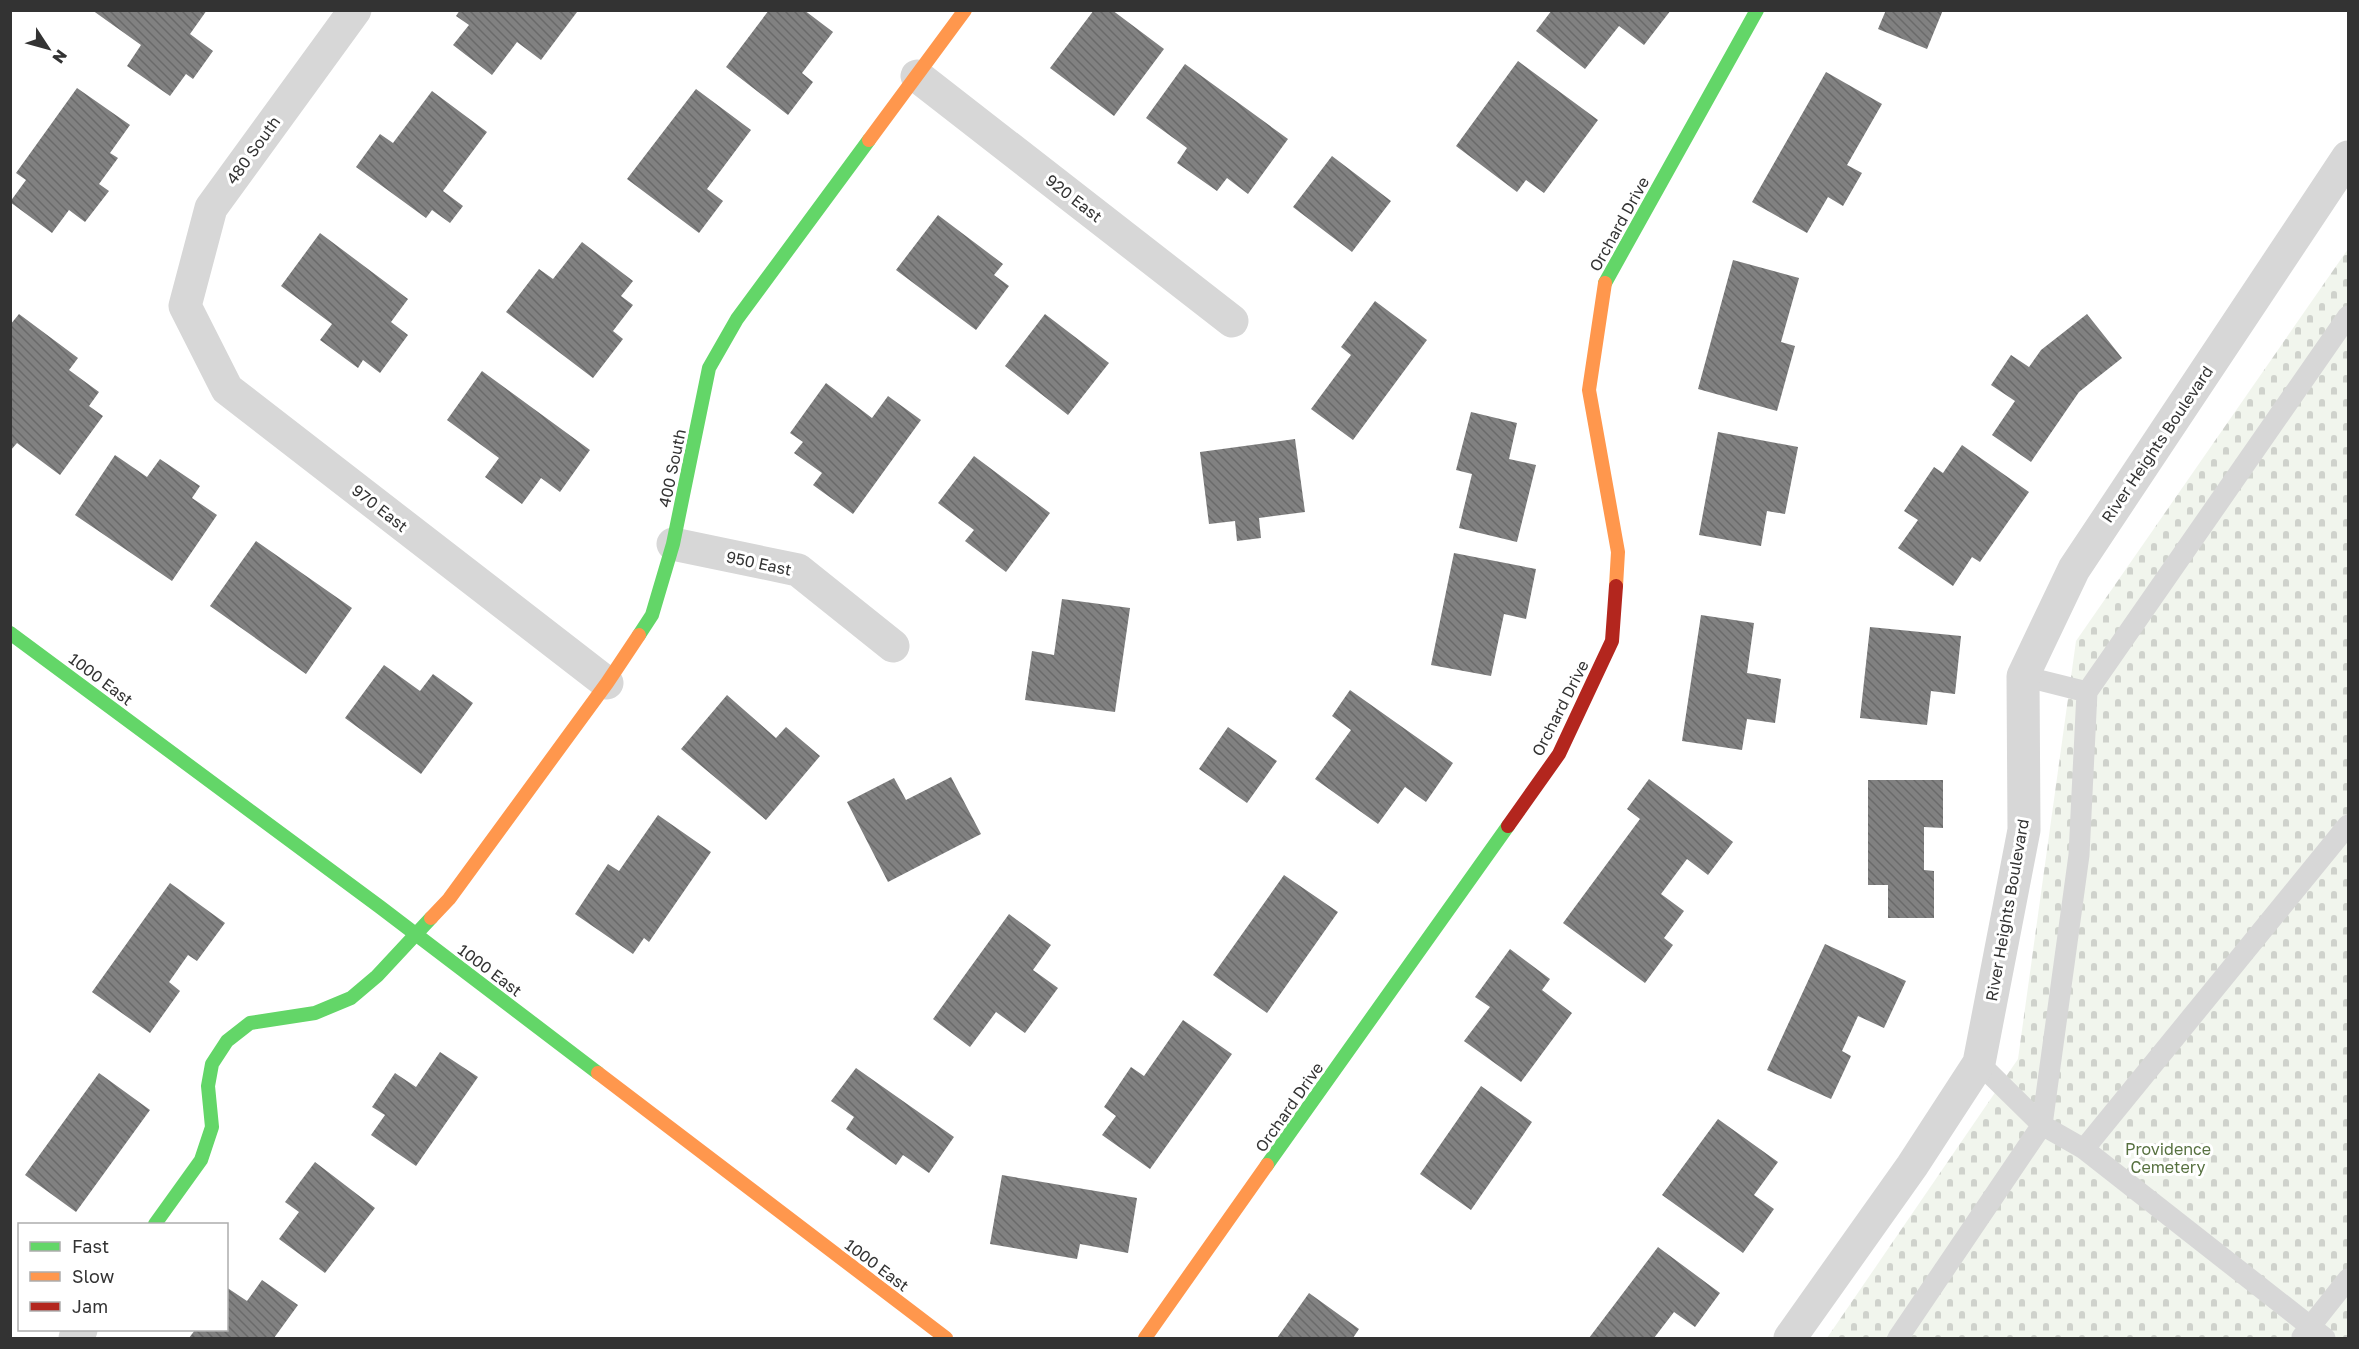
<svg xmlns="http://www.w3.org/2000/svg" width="2359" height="1349" viewBox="0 0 2359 1349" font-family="'Golos Text',sans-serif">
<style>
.cemetery{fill:url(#cemetery-stones)}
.building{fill:url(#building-back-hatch)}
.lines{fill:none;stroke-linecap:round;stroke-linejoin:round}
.lane{stroke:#d7d7d7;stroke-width:21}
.street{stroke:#d7d7d7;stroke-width:33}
.fast{stroke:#63d668;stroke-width:14}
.slow{stroke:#ff974d;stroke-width:14}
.jam{stroke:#b3261e;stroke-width:14}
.labels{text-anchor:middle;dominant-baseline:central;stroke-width:6;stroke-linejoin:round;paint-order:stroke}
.street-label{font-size:16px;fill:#333;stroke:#fff}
.park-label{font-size:16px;fill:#56703f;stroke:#fff}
</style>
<defs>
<pattern id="cemetery-stones" width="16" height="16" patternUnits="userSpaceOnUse" patternTransform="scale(1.5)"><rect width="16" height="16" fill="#f1f5ed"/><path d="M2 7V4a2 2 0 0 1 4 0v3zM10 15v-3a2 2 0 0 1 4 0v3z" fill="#cfd2cc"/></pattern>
<pattern id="building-back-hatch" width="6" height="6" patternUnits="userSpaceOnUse" patternTransform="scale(1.5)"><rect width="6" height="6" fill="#818181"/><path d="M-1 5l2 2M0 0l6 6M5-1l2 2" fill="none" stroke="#6a6a6a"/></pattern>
</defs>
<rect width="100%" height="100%" fill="#fff"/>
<path class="cemetery" d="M2348 249V1338H1827L2018 1059 2076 641Z"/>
<path class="building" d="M92 10H207L190 34 213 51 193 79 186 74 170 96 127 66 141 45Z
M460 10H576L577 12 541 60 517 42 492 75 453 45 469 25 456 16Z
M769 10H804L833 32 802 73 813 82 788 115 726 67Z
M1094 10H1112L1164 49 1114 116 1050 68Z
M1552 10H1671L1644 45 1619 26 1585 69 1536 31Z
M1886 10H1943L1927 49 1878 29Z
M1518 61 1598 120 1544 193 1526 180 1517 192 1456 146Z
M1185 64 1288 139 1248 194 1227 178 1217 191 1177 163 1187 148 1146 118Z
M1826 72 1882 104 1847 165 1862 173 1843 206 1828 197 1807 233 1752 202Z
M77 88 130 125 110 153 118 158 99 184 109 191 85 222 69 210 52 233 10 202 26 180 16 173Z
M696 89 751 130 707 189 723 201 699 233 627 179Z
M432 91 487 132 443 191 463 206 450 223 432 210 426 218 356 167 380 134 393 143Z
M1332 156 1391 201 1352 252 1293 207Z
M938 215 1003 264 994 275 1009 286 976 330 896 270Z
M320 233 408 299 391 322 408 335 380 373 363 360 358 368 320 340 332 324 281 286Z
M582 242 633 281 621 296 633 305 613 331 623 339 593 378 506 312 539 269 553 279Z
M1733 260 1799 278 1781 342 1795 346 1777 411 1698 389Z
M1375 301 1427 340 1353 440 1311 409 1351 355 1341 347Z
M19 314 78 358 69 370 99 392 89 406 103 416 60 475 17 443 10 451V325Z
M1045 314 1109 363 1068 415 1005 366Z
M2087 314 2122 358 2079 392 2031 462 1992 435 2015 401 1991 385 2011 355 2029 367 2041 350Z
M482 371 590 450 560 492 541 478 522 504 485 477 499 458 447 420Z
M826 383 872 418 888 396 921 420 853 514 813 485 822 473 794 453 803 442 790 433Z
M1471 412 1517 423 1509 459 1536 465 1517 542 1459 528 1472 474 1456 470Z
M1718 432 1798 447 1785 514 1767 511 1761 546 1699 535Z
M1295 439 1305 512 1259 518 1261 538 1237 541 1235 521 1209 524 1200 452Z
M1962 445 2029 492 1980 562 1972 557 1953 586 1898 548 1918 520 1904 511 1934 467 1943 473Z
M115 455 147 477 160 459 200 486 192 498 217 515 172 581 75 515Z
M974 456 1050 513 1006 572 965 541 974 530 938 503Z
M256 541 352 608 306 674 210 606Z
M1454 553 1536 569 1526 619 1504 614 1491 676 1431 665Z
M1062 599 1130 608 1115 712 1025 700 1032 651 1054 655Z
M1701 615 1754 623 1747 673 1781 679 1775 723 1747 719 1742 750 1682 741Z
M1870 627 1961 636 1955 694 1931 691 1927 725 1860 718Z
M384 665 420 691 433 674 473 703 421 774 345 718Z
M1350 690 1453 763 1426 802 1405 787 1378 824 1315 779 1351 730 1332 716Z
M727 695 776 738 786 727 820 756 766 820 681 749Z
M1228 727 1277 761 1247 803 1199 769Z
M951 777 981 834 888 882 847 802 894 778 906 800Z
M1649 779 1733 842 1708 875 1687 859 1661 894 1684 911 1664 938 1673 945 1645 983 1563 923 1640 819 1627 809Z
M1868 780H1943V828L1924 827V870L1934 871V918H1888V885H1868Z
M658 815 711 852 649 942 644 938 633 954 575 914 608 864 619 871Z
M1284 875 1338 912 1267 1013 1213 975Z
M170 883 225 923 197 961 188 955 169 982 180 991 150 1033 92 992Z
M1009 914 1051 945 1033 970 1058 988 1025 1033 996 1012 970 1047 933 1019Z
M1825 944 1906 981 1884 1028 1858 1016 1842 1051 1851 1056 1831 1099 1767 1070Z
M1510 949 1550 979 1542 990 1572 1013 1521 1082 1464 1041 1490 1007 1475 997Z
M1183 1020 1232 1054 1150 1169 1102 1135 1116 1116 1104 1107 1131 1067 1144 1076Z
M440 1052 478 1077 416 1166 371 1135 385 1115 372 1107 395 1073 416 1087Z
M856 1068 954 1137 929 1173 903 1155 896 1165 846 1129 854 1117 831 1101Z
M99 1073 150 1110 76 1212 25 1175Z
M1481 1086 1532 1122 1471 1210 1420 1174Z
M1718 1119 1778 1162 1754 1195 1774 1209 1743 1253 1662 1195Z
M315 1162 375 1208 325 1273 279 1239 299 1212 285 1202Z
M1002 1175 1137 1198 1128 1253 1080 1244 1077 1259 990 1244Z
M1658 1247 1720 1293 1695 1327 1674 1312 1654 1338H1589Z
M262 1280 298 1305 274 1338H189L195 1330H226V1287L247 1301Z
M1309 1293 1359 1329 1353 1338H1277Z"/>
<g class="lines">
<path class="lane" d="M2023 676 2087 692
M1979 1063 2042 1125 2084 1149 2325 1338
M2084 1149 2348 825
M2302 1337 2348 1279
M1898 1338 2042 1125 2079 855 2087 692 2348 316"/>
<path class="street" d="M355 10 211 208 185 306 227 389 607 683
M917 76 1232 321
M673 544 798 570 893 646
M75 1338 81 1330
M1790 1338 1912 1166 1979 1063 2024 830 2023 676 2074 569 2348 157"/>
<path class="fast" d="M1605 283 1757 10
M10 633 380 907 598 1073
M639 635 652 615 673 544 709 368 737 319 869 140
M1267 1165 1508 826
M155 1224 201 1160 212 1127 208 1086 212 1064 227 1041 250 1023 315 1013 351 998 377 976 431 918"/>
<path class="slow" d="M869 140 965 10
M1605 283 1589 390 1618 552 1616 586
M431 918 449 899 607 683 639 635
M598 1073 946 1338
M1145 1338 1267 1165"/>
<path class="jam" d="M1508 826 1559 754 1612 641 1616 586"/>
</g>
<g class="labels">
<g class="street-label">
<text transform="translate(253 150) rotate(-54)">480 South</text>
<text transform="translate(1074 198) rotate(38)">920 East</text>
<text transform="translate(1619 224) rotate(-61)">Orchard Drive</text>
<text transform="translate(2157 444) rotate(-56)">River Heights Boulevard</text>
<text transform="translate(672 468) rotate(-78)">400 South</text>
<text transform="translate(380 508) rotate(38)">970 East</text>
<text transform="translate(759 563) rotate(12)">950 East</text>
<text transform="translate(101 679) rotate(37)">1000 East</text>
<text transform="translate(1560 708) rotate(-63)">Orchard Drive</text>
<text transform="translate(2007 910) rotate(-80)">River Heights Boulevard</text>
<text transform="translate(490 970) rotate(37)">1000 East</text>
<text transform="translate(1289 1107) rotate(-55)">Orchard Drive</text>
<text transform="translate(877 1265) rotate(37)">1000 East</text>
</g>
<g class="park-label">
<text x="2168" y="1149">Providence<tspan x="2168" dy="18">Cemetery</tspan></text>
</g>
</g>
<rect width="2359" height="1349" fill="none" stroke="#333333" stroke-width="24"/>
<rect x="18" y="1223" width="210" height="108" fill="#ffffff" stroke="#adadad" stroke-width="1.5"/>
<rect x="30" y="1242" width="30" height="9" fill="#63d668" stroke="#adadad" stroke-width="1.5"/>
<text x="72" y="1253" font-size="18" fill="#333333">Fast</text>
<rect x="30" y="1272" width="30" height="9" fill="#ff974d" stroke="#adadad" stroke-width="1.5"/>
<text x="72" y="1283" font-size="18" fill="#333333">Slow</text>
<rect x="30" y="1302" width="30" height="9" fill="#b3261e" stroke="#adadad" stroke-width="1.5"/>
<text x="72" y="1313" font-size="18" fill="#333333">Jam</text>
<g transform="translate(48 48) rotate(126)" stroke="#ffffff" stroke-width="4.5" paint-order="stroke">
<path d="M0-4.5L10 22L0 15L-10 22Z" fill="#333333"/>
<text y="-9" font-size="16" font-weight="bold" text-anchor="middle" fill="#333333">N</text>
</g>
</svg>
